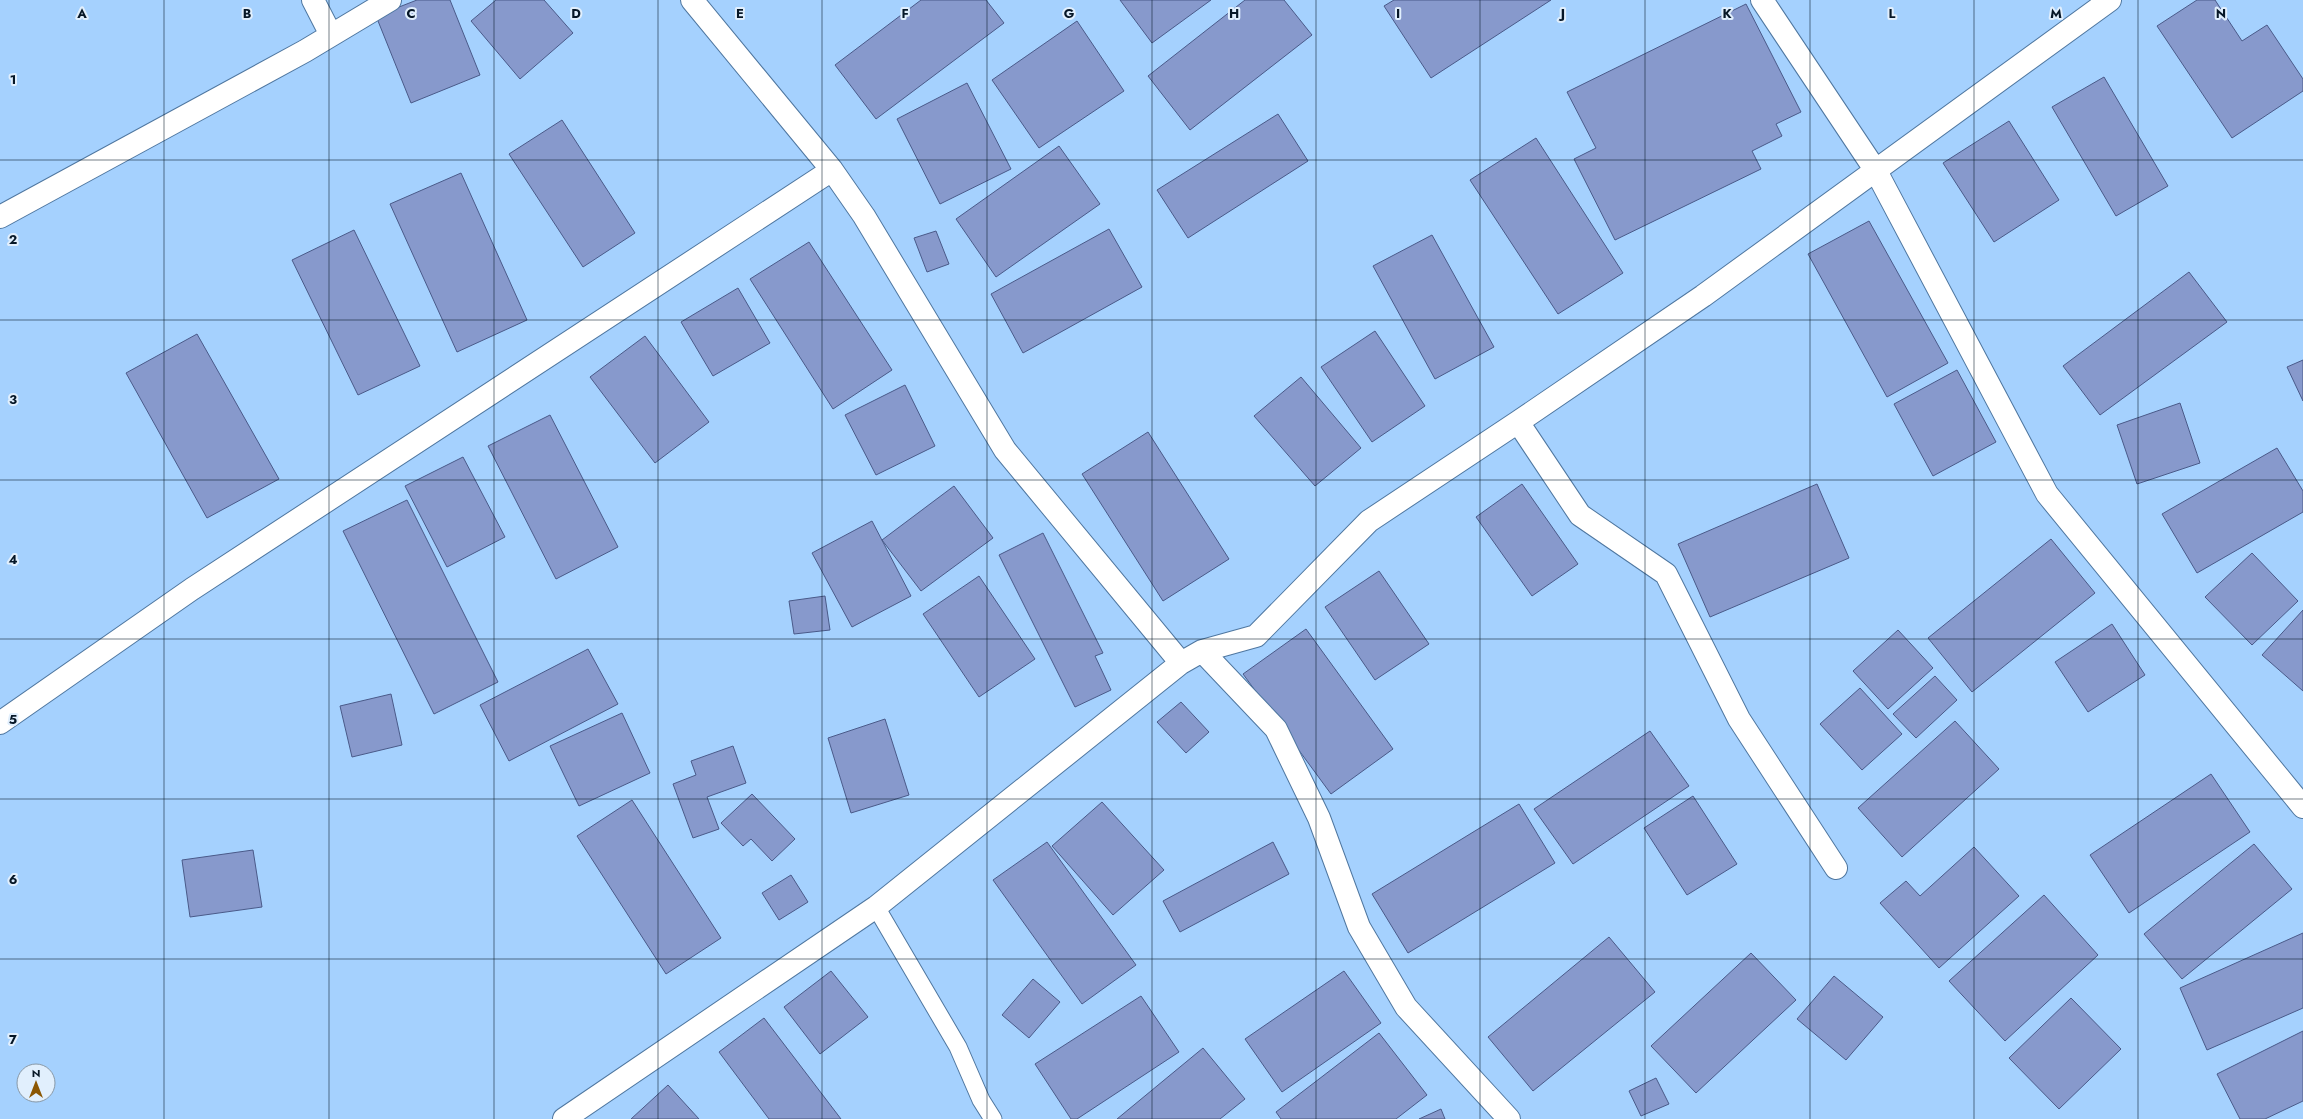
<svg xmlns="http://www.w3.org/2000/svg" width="2303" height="1119" viewBox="0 0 2303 1119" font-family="Jost,sans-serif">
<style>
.building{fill:#8799cc;stroke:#4a5a89}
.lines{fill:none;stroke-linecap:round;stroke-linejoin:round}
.lane-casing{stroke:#4f77a0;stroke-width:19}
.street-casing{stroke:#4f77a0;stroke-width:24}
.lane{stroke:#fff;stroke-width:17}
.street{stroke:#fff;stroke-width:22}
.grid{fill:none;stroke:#061727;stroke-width:1;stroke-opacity:0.55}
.grid-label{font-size:13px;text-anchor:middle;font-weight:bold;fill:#061727;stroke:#e1effd;stroke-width:4;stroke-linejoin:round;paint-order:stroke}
</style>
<rect width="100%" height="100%" fill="#a5d1fe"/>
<path class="building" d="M417 0H450L480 75 411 103 376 16Z
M496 0H544L573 33 520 79 471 21Z
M921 0H986L1004 23 876 119 835 65Z
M1120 0H1211L1152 43Z
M1245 0H1284L1312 35 1190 130 1148 76Z
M1394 0H1551L1431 78 1384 6Z
M2197 0H2215L2242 41 2267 25 2303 79V91L2232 138 2157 26Z
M1746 4 1801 112 1776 124 1782 136 1752 151 1761 169 1615 240 1574 159 1596 148 1567 92Z
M1077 21 1124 91 1039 148 992 80Z
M2104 77 2168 186 2116 216 2052 107Z
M967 83 1011 169 940 204 897 119Z
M1278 114 1308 161 1188 238 1157 190Z
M562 120 635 233 583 267 509 154Z
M2009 121 2059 200 1994 242 1943 163Z
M1536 138 1623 273 1558 314 1470 180Z
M1059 146 1100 204 996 277 956 219Z
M461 173 527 320 457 352 390 204Z
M1869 221 1948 363 1887 397 1808 254Z
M1109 229 1142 287 1023 353 991 294Z
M354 230 420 366 358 395 292 260Z
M936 231 949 264 927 272 914 238Z
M1432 235 1494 347 1435 379 1373 266Z
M809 242 892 370 833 409 750 279Z
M2189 272 2227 322 2100 415 2063 366Z
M738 288 770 343 713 376 681 322Z
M1375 331 1425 406 1372 442 1321 367Z
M197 334 279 479 207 518 126 373Z
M645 336 709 422 655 463 590 377Z
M2303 360V401L2287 367Z
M1957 370 1996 442 1933 476 1894 404Z
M1301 377 1361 448 1315 486 1254 416Z
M905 385 935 446 876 475 845 415Z
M2180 403 2200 463 2137 484 2117 425Z
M550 415 618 547 556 579 488 446Z
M1148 432 1229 559 1163 601 1082 474Z
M2277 448 2303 491V512L2197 573 2162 514Z
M463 457 505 537 447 567 405 486Z
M1522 484 1578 564 1532 596 1476 517Z
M1817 484 1849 558 1710 617 1678 544Z
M954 486 993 538 921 591 882 540Z
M407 500 498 682 434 714 343 531Z
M872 521 911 596 852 627 812 553Z
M1043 533 1103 653 1095 656 1111 690 1075 707 999 555Z
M2051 539 2095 593 1972 692 1928 638Z
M2252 553 2298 601 2252 645 2205 597Z
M1379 571 1429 644 1375 680 1325 607Z
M979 576 1035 659 979 697 923 614Z
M825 596 830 630 794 634 789 601Z
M2303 610V691L2262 655Z
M2112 624 2145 675 2088 712 2055 662Z
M1306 629 1393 749 1331 794 1243 674Z
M1898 630 1933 668 1888 709 1853 671Z
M588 649 618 704 509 761 480 705Z
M1935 676 1957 700 1916 738 1893 714Z
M1860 688 1902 734 1862 770 1820 724Z
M391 694 402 745 352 757 340 706Z
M1181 702 1209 732 1186 753 1157 722Z
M622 713 650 773 579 806 550 746Z
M885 719 909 795 851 813 828 738Z
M1955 721 1999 769 1902 857 1858 808Z
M1650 731 1689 786 1573 864 1534 809Z
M733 746 746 783 707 797 719 829 693 838 673 784 696 775 691 761Z
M2211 774 2250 832 2129 913 2090 855Z
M752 794 795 839 772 861 751 839 743 846 721 823Z
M1693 796 1737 864 1687 895 1644 828Z
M632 800 721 938 666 974 577 836Z
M1102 802 1164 870 1113 915 1052 846Z
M1519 804 1555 863 1408 953 1372 894Z
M1047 842 1136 965 1082 1004 993 880Z
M1273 842 1289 874 1180 932 1163 901Z
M2254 844 2292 889 2182 979 2144 934Z
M1974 847 2019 896 1939 968 1880 903 1906 881 1920 896Z
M253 850 262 907 190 917 182 860Z
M791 875 808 902 779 920 762 893Z
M2044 895 2098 955 2005 1041 1949 981Z
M2303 933V1008L2207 1050 2180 988Z
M1609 937 1655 992 1533 1091 1488 1037Z
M1751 953 1796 1000 1696 1093 1651 1046Z
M831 971 868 1017 820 1054 784 1007Z
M1344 971 1381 1023 1282 1092 1245 1039Z
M1834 976 1883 1017 1846 1060 1797 1019Z
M1033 979 1060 1002 1029 1038 1002 1015Z
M1141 996 1179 1052 1077 1119H1071L1035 1064Z
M2071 998 2121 1049 2059 1109 2009 1058Z
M764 1018 841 1119H769L719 1052Z
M2303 1031V1101L2265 1119H2240L2217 1074Z
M1379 1033 1427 1095 1396 1119H1281L1276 1112Z
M1203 1048 1245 1099 1220 1119H1117Z
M1656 1078 1669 1104 1641 1116 1629 1091Z
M668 1085 699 1119H631Z
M1441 1109 1445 1119H1419Z"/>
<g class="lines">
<defs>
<path id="lane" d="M876 907 958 1047 981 1100 993 1119"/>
<path id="street" d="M313 0 331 35
M692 0 832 170 864 216 1005 450 1181 663
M1762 0 1876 171 2047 494 2303 807
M0 217 305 51 390 0
M1518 422 1580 515 1666 574 1739 719 1836 868
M1202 651 1276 729 1319 818 1359 927 1406 1007 1509 1119
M0 723 192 589 832 170
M564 1119 876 907 1181 663 1202 651 1256 636 1369 521 1518 422 1703 296 2110 0"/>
</defs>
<use href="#lane" class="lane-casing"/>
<use href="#street" class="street-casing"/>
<use href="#lane" class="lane"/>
<use href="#street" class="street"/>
</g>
<path class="grid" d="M164 0V1119M329 0V1119M494 0V1119M658 0V1119M822 0V1119M987 0V1119M1152 0V1119M1316 0V1119M1480 0V1119M1645 0V1119M1810 0V1119M1974 0V1119M2138 0V1119M0 160H2303M0 320H2303M0 480H2303M0 639H2303M0 799H2303M0 959H2303"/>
<g class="grid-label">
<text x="82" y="18">A</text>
<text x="247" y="18">B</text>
<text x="411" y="18">C</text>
<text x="576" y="18">D</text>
<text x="740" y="18">E</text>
<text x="905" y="18">F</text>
<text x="1069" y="18">G</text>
<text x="1234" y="18">H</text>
<text x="1398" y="18">I</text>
<text x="1563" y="18">J</text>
<text x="1727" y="18">K</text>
<text x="1892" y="18">L</text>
<text x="2056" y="18">M</text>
<text x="2221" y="18">N</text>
<text x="13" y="84">1</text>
<text x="13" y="244">2</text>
<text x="13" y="404">3</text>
<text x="13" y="564">4</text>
<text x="13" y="724">5</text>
<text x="13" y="884">6</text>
<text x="13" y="1044">7</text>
</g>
<g transform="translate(36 1083)"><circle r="19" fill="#e1effd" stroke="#8999a7"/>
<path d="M0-3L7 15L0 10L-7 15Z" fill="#8b5703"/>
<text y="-6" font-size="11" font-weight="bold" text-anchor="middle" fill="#061727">N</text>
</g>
</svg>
